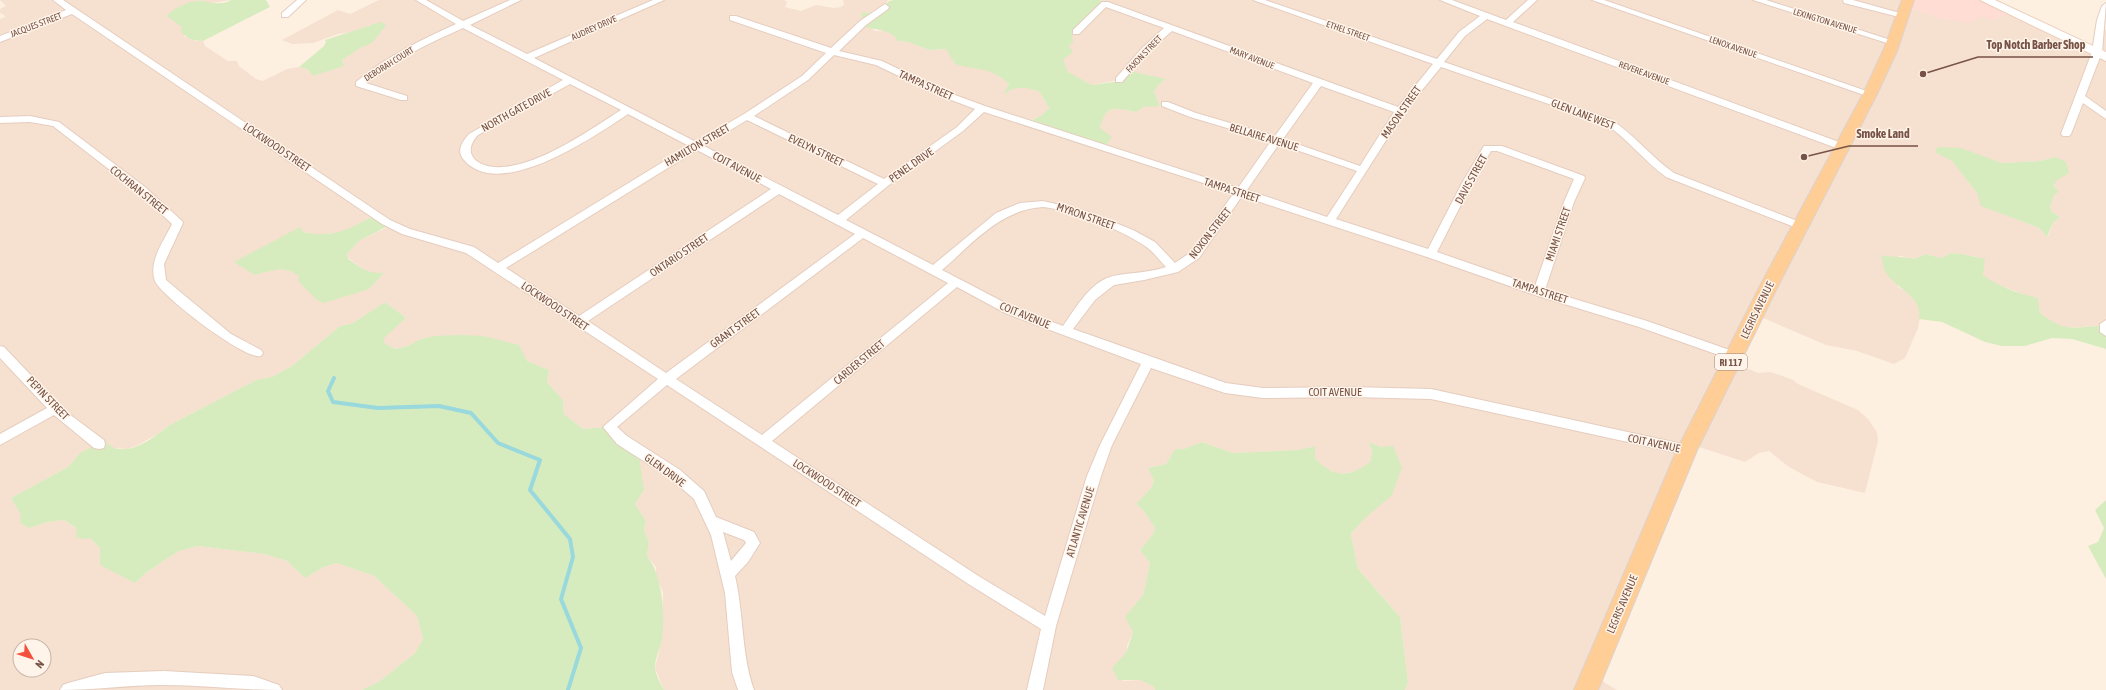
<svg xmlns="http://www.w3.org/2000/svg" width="2106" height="690" viewBox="0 0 2106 690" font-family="'Asap Condensed',sans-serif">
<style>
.residential{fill:#f6e0cf;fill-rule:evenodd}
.commercial{fill:#ffdcd4}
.green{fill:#d6ecbe}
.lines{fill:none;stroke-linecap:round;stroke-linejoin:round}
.stream{stroke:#99d8dc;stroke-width:4}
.minor-casing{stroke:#e5cdbf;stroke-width:2}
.secondary-casing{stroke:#eacdbb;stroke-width:2}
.primary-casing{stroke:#dcd2cf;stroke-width:2}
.minor{fill:#fff;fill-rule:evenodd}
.secondary{fill:#fff;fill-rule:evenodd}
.primary{fill:#ffce97;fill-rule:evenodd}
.labels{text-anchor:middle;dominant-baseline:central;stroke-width:3;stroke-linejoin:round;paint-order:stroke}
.far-street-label{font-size:9px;fill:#775246;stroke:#fff4e9}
.shield{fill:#fff4e9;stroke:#a08377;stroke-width:1}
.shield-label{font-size:10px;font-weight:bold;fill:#775246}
.street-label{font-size:11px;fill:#775246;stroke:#fff4e9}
.leader{fill:none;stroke:#775246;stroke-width:1.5}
.callout-dot{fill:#775246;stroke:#fff4e9;stroke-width:1.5}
.callout-label{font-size:12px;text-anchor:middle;font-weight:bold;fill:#775246;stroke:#fff4e9;stroke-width:3;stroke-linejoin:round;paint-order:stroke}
</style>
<rect width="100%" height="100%" fill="#fef0e1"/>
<path class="residential" d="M0 0H231L211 3 196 1 192 3 184 28V36L195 41H203L205 46 228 61H237L239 66 256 79 263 81 287 69 299 67 307 69 313 76 343 66 342 60 362 47 370 25 357 31 338 34 313 43 292 44 282 40 338 10 350 14 379 0H784L787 2 785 7 801 11 816 5 834 8 841 7 844 5 843 0H888L885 7 877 11 864 13V22L875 31H886L896 36 898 41 908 42 929 50 947 49 955 64 984 68 998 75 1009 84 1004 94 1016 87 1028 88 1040 92 1049 108 1042 115 1027 122 1100 128 1103 115 1105 112 1117 108 1136 112 1143 106H1160L1154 92 1159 84 1166 79 1119 80 1092 85 1068 73 1062 60 1072 35 1103 4 1100 0H1906L1907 7 1945 20 1949 19 1971 23 1974 19 1984 15 2011 12 2091 48 2097 28 2106 30V334L2097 326 2066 328 2053 323 2040 313 2038 298 2028 296 1992 282 1983 275 1978 257 1962 254 1951 253 1942 258 1925 254 1915 259 1901 256 1893 258 1898 287 1906 291 1914 299 1921 311 1918 328 1905 358 1894 364 1857 351 1826 345 1756 315 1733 362 1758 373 1771 372 1793 380 1798 384 1858 410 1868 419 1877 432 1878 441 1865 493 1817 482 1789 467 1769 451 1759 453 1745 462 1693 445 1595 677 1617 690H1405L1408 682 1400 617 1358 569 1351 534 1363 520 1381 447 1369 442 1372 451 1370 462 1358 471 1340 474 1326 469 1315 458V446L1298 450 1233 453 1202 442 1184 449H1175L1166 464 1148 468 1154 479 1151 488 1136 504 1143 510 1155 528 1153 534 1140 550 1150 563 1143 595 1126 617 1133 632 1127 646 1123 681 1140 680 1154 687 1155 690H664L655 668 662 640 663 592 656 576V567L647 556 649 541 644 530 646 521 635 504 644 490 606 427 583 429 564 414 563 400 547 382 549 370 527 361 483 336H434L421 339 408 346 395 349 384 343 383 338 406 318 385 302 353 323 340 326 292 366 272 377 256 380 168 426 158 434 136 446 127 449 114 448 80 453 68 467 11 498 29 528 48 522 64 520 91 539 135 583 147 572 179 551 198 546 264 554 287 561 305 578 324 567 337 563 374 576 417 616 423 639 415 653 380 681 362 690H0V19L5 17 4 15 0 13V9L6 6ZM2055 157V194L2050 206 2052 212 2060 217 2053 223 2048 237 2039 228 1982 206 1977 193 1952 161 1991 159 2002 163 2040 161ZM374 216 390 226 359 241 347 254 348 258 367 272 373 274 384 273 369 289 299 277 295 272 287 269 270 270 255 275 303 232 320 235 345 231ZM20 646H44V670H20Z"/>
<path class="commercial" d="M1906 0H1986L2011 12 1993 20 1984 16 1974 19 1971 23H1966L1949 19 1945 20 1907 7Z"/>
<path class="green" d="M231 0H266L270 7 203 41C193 41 185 38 180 30L183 28 167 16C172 9 189 1 197 1 208 0 221 7 231 0Z
M894 0H1100L1103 4 1072 35 1073 42 1069 46 1073 52 1063 60 1068 72 1092 85 1114 82 1129 71 1166 79 1159 84 1154 92 1160 106 1143 107 1136 112C1115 108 1106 103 1100 128L1112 137 1104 148 1026 123 1042 115 1049 108 1040 92C1025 87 1016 85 1003 95L1009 84C989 66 979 71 955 64L946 49 929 50 908 42 898 41C892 29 873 30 861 26L864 22 861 13C872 13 883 10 889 1Z
M381 22 386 25 372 43 362 47 342 60 344 66 313 76 307 69 299 67 324 46 326 42 325 40Z
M1939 147 1961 148 2002 163 2040 161 2055 157 2066 162 2069 173 2056 181 2054 186 2059 192 2055 194 2050 206 2052 212 2060 217 2053 223 2047 237 2039 228 1981 206 1977 193 1952 161 1935 152 1936 149Z
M374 216 390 225 359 241 347 254 348 259C362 268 367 274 384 273L369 289 324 303 317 300 298 281 299 277C288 264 269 271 255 275L234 262 300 227 303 232C334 238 347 230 374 216Z
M1951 253 1962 254 1985 259 1983 275C1998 286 2019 294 2038 298L2040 313C2064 331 2069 328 2098 326L2106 334V349L2072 339 2052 338 2025 346H2002L1985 342 1942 322 1919 319C1923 296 1896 289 1886 273 1883 269 1883 261 1881 255 1893 258 1903 256 1915 259L1925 254 1942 258Z
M385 302 406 318 384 338V343L395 349 408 346 421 339 434 336 461 335 483 336 519 345 527 361 549 370 547 382 563 400 564 414 583 429 606 427 639 456 644 490 635 504 646 521 644 530 649 541 647 556C663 576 665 614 662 640 660 649 655 658 655 667 655 674 661 684 664 690H362L380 681 415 653 423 639 417 616 374 576 337 563 324 567 305 578 287 561 264 554 198 546 179 551 147 572 135 583 100 565V548L91 539 77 538 76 528 64 520 48 522 29 528 20 523 21 515 11 498 68 467 80 453 104 441C107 443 111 447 115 448 133 454 155 437 168 426L256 380 272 377 292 366 340 326 353 323Z
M1202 442 1233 453 1298 450 1315 446V458C1334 478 1348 478 1370 462L1372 451 1369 442 1381 447 1393 446 1402 467 1392 495 1363 520 1351 534 1358 569 1400 617 1408 682 1405 690H1155L1154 687 1140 680H1118L1112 668 1126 653 1133 632 1125 617 1143 595 1150 563 1140 550 1153 534 1155 528 1143 510 1136 504 1151 488 1154 480 1148 468 1166 464 1175 449H1184Z
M2106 500V579L2088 546 2098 542 2104 528 2095 510Z"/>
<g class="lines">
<path class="stream" d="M334 378 328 391 333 402 378 408 439 406 471 413 498 443 540 460 530 490 570 539 573 557 561 599 581 648 568 690"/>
<defs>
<path id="minor" d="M53 0H63L390 220 410 229 474 247 498 263 689 146 628 114C595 136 500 202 464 160 456 151 462 142 469 134L563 80 463 28C430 43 394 59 366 83L407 96V100H401L356 86V82C385 57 421 40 456 24L416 0H426L463 21 510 0H521L470 25 527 54 653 0H664L534 58 696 142 744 114 802 76 826 53 730 20V16H736L831 48 860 21 885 4 889 7 888 9 866 25 839 51 882 61 944 91 985 106 1238 188 1271 141 1190 117 1162 106V102H1168L1196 113 1275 136 1313 83 1172 31 1148 52 1122 82H1116V78L1142 48 1164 28 1106 7 1079 34H1073V30L1102 2H1108L1398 107 1433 64 1253 0H1265L1437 59 1459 32 1480 16 1440 0H1452L1506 20 1528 0H1537L1513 22 1847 145 1848 147 1843 150 1839 149 1487 19 1465 36 1444 62 1610 119C1634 134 1651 157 1674 173L1805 224 1806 226 1805 228H1797L1666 177C1644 161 1627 138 1604 123L1441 67 1404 112 1336 219 1428 249 1462 183 1484 146H1502L1584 176 1585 178 1574 202 1545 290 1647 321 1738 353 1740 356 1738 359H1730L1639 327 1535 295 1427 257 1242 196 1199 258 1178 272 1144 280 1114 285 1095 300 1073 329 1226 383 1263 388 1351 387 1431 389 1687 445 1692 446 1694 450 1692 454 1687 455 1431 399 1351 397 1263 398 1225 393 1151 368 1112 445 1101 476 1056 626 1043 690H1027L1041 629 970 585 667 385 617 427 627 436 680 470 704 491 716 517 754 532 760 543 748 562 735 576C744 614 741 653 754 690H738L732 672 725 593 711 535 694 499 670 478 617 444 603 427 658 379 466 253 402 234 382 224 72 14 0 42V36L66 10ZM834 55 876 65 938 95 975 109 957 127 884 179 754 116 808 80ZM570 84 621 110C590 130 556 154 520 164 515 165 508 167 502 167 481 169 459 156 478 135ZM1321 86 1394 112 1360 166 1283 139ZM984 112 1234 193 1191 252 1175 263 1155 242 1133 230 1086 211 1043 201 1020 203 996 213 933 265 846 220 889 185 963 131ZM747 120 878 184 838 215 704 146ZM1279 144 1357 171 1327 217 1247 190ZM697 150 771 189 579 316 506 268ZM1491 151H1497L1574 179 1564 202 1535 286 1437 252 1472 183ZM779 194 855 234 666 373 588 321ZM1043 207C1072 210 1126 231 1149 249 1155 254 1160 261 1166 267 1147 274 1122 272 1107 278 1088 286 1075 309 1063 326L1013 307 942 270C972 244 1001 209 1043 207ZM863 238 948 283 762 435 676 379ZM957 287 1005 313 1141 364 1100 445 1087 476 1045 616 980 577 772 441ZM723 532 744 540 746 543 731 561Z
M297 0H306L288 17H282V13Z
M1592 0H1604L1875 94 1870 97 1867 96Z
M1753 0H1766L1897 42 1896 44H1890Z
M1843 0H1853L1907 15 1903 18 1844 3Z
M2106 3 2102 52 2085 96 2106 111V119L2083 103 2071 134 2069 136H2063L2061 134 2092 52 2097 20 2102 6Z
M30 116 59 122 145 187 182 221 183 223 164 264 166 280 231 334 261 350 263 353 261 356C246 361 161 296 155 281 148 261 164 241 172 224L137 191 53 126 30 122 0 123V117Z
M2106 320V336L2100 332V324Z
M0 346 4 347 65 411 104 440 105 444 104 448 99 449 94 448 54 415 0 445V434L47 408 0 358Z
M164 671 253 676 279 685 282 690C242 690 203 685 163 685 129 685 95 690 60 690L63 685 68 683 105 673Z"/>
<path id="secondary" d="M1980 0H1995L2106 52V61Z"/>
<path id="primary" d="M1902 0H1914L1897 51 1877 94 1780 282 1697 450 1598 690H1574L1677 450 1762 282 1863 94 1883 51Z"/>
</defs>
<use href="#minor" class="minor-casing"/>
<use href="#secondary" class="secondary-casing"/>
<use href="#primary" class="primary-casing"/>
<use href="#minor" class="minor"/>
<use href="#secondary" class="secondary"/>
<use href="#primary" class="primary"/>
</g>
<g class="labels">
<g class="far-street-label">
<text transform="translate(1825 21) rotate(17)">LEXINGTON AVENUE</text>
<text transform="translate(36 25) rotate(-21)">JACQUES STREET</text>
<text transform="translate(594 28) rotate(-24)">AUDREY DRIVE</text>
<text transform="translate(1348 31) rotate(19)">ETHEL STREET</text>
<text transform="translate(1733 47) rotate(19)">LENOX AVENUE</text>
<text transform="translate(1144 54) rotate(-46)">FAXON STREET</text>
<text transform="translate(1252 58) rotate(21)">MARY AVENUE</text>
<text transform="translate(389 64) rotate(-32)">DEBORAH COURT</text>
<text transform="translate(1644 73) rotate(20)">REVERE AVENUE</text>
</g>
<rect class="shield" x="1715" y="354" width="32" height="16" rx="3"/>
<g class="shield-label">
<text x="1731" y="362">RI 117</text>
</g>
<g class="street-label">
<text transform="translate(926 85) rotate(24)">TAMPA STREET</text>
<text transform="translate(516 110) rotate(-29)">NORTH GATE DRIVE</text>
<text transform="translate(1401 112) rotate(-55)">MASON STREET</text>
<text transform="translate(1583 114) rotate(21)">GLEN LANE WEST</text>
<text transform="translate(1264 137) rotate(17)">BELLAIRE AVENUE</text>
<text transform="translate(697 145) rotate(-30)">HAMILTON STREET</text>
<text transform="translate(277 147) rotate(34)">LOCKWOOD STREET</text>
<text transform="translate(816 150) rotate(26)">EVELYN STREET</text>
<text transform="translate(911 165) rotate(-35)">PENEL DRIVE</text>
<text transform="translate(737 167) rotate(28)">COIT AVENUE</text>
<text transform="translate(1471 179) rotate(-61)">DAVIS STREET</text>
<text transform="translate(139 190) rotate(39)">COCHRAN STREET</text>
<text transform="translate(1232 190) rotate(18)">TAMPA STREET</text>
<text transform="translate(1086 216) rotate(19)">MYRON STREET</text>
<text transform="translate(1210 233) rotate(-52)">NOXON STREET</text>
<text transform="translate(1558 234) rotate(-71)">MIAMI STREET</text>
<text transform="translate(679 255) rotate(-34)">ONTARIO STREET</text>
<text transform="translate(1540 291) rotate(18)">TAMPA STREET</text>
<text transform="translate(555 306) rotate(34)">LOCKWOOD STREET</text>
<text transform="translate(1757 310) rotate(-64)">LEGRIS AVENUE</text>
<text transform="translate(1025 315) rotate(22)">COIT AVENUE</text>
<text transform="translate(735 328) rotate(-36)">GRANT STREET</text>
<text transform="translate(859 362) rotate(-40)">CARDER STREET</text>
<text x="1335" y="392">COIT AVENUE</text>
<text transform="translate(48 398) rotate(46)">PEPIN STREET</text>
<text transform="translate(1654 443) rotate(12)">COIT AVENUE</text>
<text transform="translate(665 470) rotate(36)">GLEN DRIVE</text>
<text transform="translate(827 483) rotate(33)">LOCKWOOD STREET</text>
<text transform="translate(1080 522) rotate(-73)">ATLANTIC AVENUE</text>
<text transform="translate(1622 604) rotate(-67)">LEGRIS AVENUE</text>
</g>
</g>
<path class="leader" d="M1923 74L1978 57H2093M1804 157L1849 146H1918"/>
<g class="callout-dot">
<circle cx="1923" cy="74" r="4"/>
<circle cx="1804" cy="157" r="4"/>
</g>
<g class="callout-label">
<text x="2036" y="49">Top Notch Barber Shop</text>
<text x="1883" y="138">Smoke Land</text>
</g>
<g transform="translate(32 658) rotate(129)"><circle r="19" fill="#fff4e9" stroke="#c9b3a8"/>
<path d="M0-3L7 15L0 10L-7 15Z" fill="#f2523c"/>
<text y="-6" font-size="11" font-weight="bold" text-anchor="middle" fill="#775246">N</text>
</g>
</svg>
